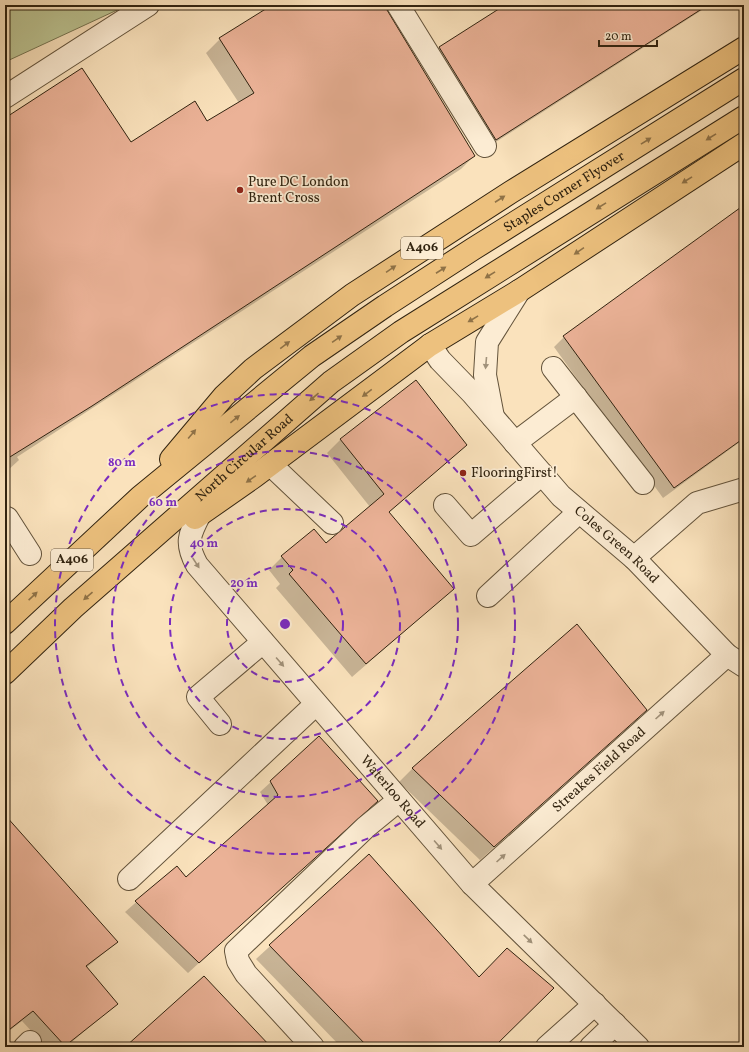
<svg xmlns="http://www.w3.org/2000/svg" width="749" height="1052" viewBox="0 0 749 1052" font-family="Vollkorn,serif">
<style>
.green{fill:#bcc492;stroke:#767451}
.shadow{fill:#0003}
.building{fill:#ebb297;stroke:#312310}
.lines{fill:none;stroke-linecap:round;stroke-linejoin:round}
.minor-casing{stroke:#63533b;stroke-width:24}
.highway-casing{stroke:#312310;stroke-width:24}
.minor{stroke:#fcecd3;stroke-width:22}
.highway{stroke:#edc17e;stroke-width:22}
.oneway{fill:#8f7247}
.oneway2{fill:#a1927b}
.ring{fill:none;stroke:#7b2cbf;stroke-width:2;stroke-dasharray:7 5}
.poi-dot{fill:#8f2418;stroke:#fcecd3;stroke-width:1.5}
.labels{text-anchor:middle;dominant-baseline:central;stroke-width:3.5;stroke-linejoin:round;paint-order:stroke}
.shield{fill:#fcecd3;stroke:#6e5f4a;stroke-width:1}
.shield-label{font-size:13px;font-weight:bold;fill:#312310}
.poi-label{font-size:14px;fill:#312310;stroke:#fcecd3;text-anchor:start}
.street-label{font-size:14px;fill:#312310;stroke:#fcecd3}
.centre{fill:#7b2cbf;stroke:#fcecd3;stroke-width:2}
.ring-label{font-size:12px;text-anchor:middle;font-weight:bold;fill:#7b2cbf;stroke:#fcecd3;stroke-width:3.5;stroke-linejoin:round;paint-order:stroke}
</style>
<rect width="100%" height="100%" fill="#fae2bc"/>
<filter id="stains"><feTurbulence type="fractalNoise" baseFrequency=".005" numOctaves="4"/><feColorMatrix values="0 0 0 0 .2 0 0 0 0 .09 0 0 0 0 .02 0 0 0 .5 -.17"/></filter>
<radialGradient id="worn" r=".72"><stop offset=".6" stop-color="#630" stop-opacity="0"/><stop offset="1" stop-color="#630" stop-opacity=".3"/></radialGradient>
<path class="green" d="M5 5H128L5 62Z"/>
<path class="shadow" d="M273 5H383L474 156 461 169 17 457 19 460 5 473V119L131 144 207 122 239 103 206 53 220 39Z
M507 5H710L485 149 429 58 439 48Z
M744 206V439L663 498 554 347 564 337Z
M416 381 466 445 388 513 453 589 352 677 276 588 280 584 269 570 282 557 326 544 370 507 327 453 340 440Z
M646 710 480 860 399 782 413 768Z
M319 738 366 811 188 973 125 912 176 867 186 879 268 805 260 792Z
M5 817 117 942 86 968 116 1004 66 1047H46L22 1021 5 1034Z
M369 856 479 978 493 1047H341L256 959Z"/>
<path class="building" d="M272 5H384L475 156 92 406 5 460V118L82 68 131 142 195 101 207 121 254 93 219 38Z
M505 5H708L496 140 439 47Z
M744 205V438L674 488 563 336Z
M416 380 467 445 389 512 454 589 366 664 289 574 293 570 281 556 314 529 326 543 384 494 340 439Z
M577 624 647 710 494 847 412 768Z
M319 736 378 801 199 963 135 901 177 866 186 877 278 795 270 781Z
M5 815 118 942 86 966 118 1004 65 1046 33 1011 5 1033Z
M369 854 479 977 507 948 554 988 494 1047H368L269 945Z
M204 976 271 1047H125Z"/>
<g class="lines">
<defs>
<g id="minor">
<path d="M398 5 485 146"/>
<path d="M5 97 148 5"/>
<path id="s1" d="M430 345 440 360 472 393 561 496 634 558 727 655 744 666"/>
<path d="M553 368 643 483"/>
<path d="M493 417 485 375 487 342 519 291"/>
<path d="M515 443 576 397"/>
<path d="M271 465 332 523"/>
<path d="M445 505 471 535 542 474"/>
<path id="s2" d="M200 514C189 535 185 543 197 565L472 884 638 1047"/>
<path d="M5 520 7 518 30 554"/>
<path d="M634 558 697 503 744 489"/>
<path d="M488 596 579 512"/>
<path d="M220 724 198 697 263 642"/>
<path d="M129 879 316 704"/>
<path id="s3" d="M472 884 727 655"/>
<path d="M25 1047 30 1042"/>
<path d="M313 1047 246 974 238 961 236 951 366 827 399 800"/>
<path d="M547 1047 595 1004"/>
<path d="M591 1047 615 1024"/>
</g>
<g id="highway">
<path d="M171 459 224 396 253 369 352 295 511 192 744 48"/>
<path d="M195 518 255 476 430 345 519 291 744 144"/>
<path id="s4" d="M5 623 140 497 312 356 385 306 473 249 744 79"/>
<path id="s5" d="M5 673 73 608 331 382 401 332 744 117"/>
</g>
</defs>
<use href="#minor" class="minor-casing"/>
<use href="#highway" class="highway-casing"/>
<use href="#minor" class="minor"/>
<use href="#highway" class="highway"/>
</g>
<defs><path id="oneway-solid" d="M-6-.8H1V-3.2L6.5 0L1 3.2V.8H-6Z"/></defs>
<g class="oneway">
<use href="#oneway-solid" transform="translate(711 137) rotate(148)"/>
<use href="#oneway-solid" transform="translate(646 141) rotate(-32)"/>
<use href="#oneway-solid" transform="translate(687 180) rotate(148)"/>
<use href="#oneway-solid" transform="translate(500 199) rotate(-33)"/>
<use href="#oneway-solid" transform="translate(601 206) rotate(148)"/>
<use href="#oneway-solid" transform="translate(579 251) rotate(146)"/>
<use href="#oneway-solid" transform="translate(391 269) rotate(-34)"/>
<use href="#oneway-solid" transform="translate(441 270) rotate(-33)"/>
<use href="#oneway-solid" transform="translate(490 275) rotate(148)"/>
<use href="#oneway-solid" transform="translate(473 319) rotate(149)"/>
<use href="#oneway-solid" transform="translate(337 339) rotate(-35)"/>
<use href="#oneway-solid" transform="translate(285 345) rotate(-37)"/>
<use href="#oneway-solid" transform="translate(367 393) rotate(143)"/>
<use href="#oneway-solid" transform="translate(314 397) rotate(139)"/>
<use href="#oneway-solid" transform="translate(235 419) rotate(-39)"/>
<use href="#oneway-solid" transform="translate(192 434) rotate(-50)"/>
<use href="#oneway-solid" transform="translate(251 479) rotate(145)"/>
<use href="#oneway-solid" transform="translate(33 596) rotate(-43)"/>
<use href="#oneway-solid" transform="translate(88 596) rotate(139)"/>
</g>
<g class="oneway2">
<use href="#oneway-solid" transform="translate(486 363) rotate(95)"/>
<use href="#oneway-solid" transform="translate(196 563) rotate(57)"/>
<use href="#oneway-solid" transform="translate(280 662) rotate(49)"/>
<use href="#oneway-solid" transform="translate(660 715) rotate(-42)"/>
<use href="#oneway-solid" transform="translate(438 845) rotate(49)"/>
<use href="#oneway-solid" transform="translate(501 858) rotate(-42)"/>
<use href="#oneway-solid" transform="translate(528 939) rotate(44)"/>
</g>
<g class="ring">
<circle cx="285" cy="624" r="58"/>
<circle cx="285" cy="624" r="115"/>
<circle cx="285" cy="624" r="173"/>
<circle cx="285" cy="624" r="230"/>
</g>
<g class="poi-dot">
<circle cx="240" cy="190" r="4"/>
<circle cx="463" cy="473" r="4"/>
</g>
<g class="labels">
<g class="shield">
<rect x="401" y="237" width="42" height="22" rx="3"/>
<rect x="51" y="549" width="42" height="22" rx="3"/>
</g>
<g class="shield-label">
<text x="422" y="248">A406</text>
<text x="72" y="560">A406</text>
</g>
<g class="poi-label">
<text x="248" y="182">Pure DC London<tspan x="248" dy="16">Brent Cross</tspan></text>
<text x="471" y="473">FlooringFirst!</text>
</g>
<g class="street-label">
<text stroke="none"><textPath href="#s4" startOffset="708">Staples Corner Flyover</textPath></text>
<text stroke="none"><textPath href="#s5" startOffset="322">North Circular Road</textPath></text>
<text stroke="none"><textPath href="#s1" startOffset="274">Coles Green Road</textPath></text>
<text stroke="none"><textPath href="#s3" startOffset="171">Streakes Field Road</textPath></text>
<text stroke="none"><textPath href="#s2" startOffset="354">Waterloo Road</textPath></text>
</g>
</g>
<circle cx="285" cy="624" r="6" class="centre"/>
<g class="ring-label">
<text x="122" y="466">80 m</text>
<text x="163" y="506">60 m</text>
<text x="204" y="547">40 m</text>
<text x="244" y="587">20 m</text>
</g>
<rect width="749" height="1052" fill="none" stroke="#fae2bc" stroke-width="20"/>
<rect x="6" y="6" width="737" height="1040" fill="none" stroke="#312310" stroke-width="2"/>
<rect x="10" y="10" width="729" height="1032" fill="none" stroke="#312310"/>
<path d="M599 40v6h58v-6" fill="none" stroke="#312310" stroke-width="2"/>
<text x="605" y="40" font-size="12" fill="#312310" stroke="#fcecd3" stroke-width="3" paint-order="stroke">20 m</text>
<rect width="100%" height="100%" filter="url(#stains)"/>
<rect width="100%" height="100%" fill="url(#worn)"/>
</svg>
